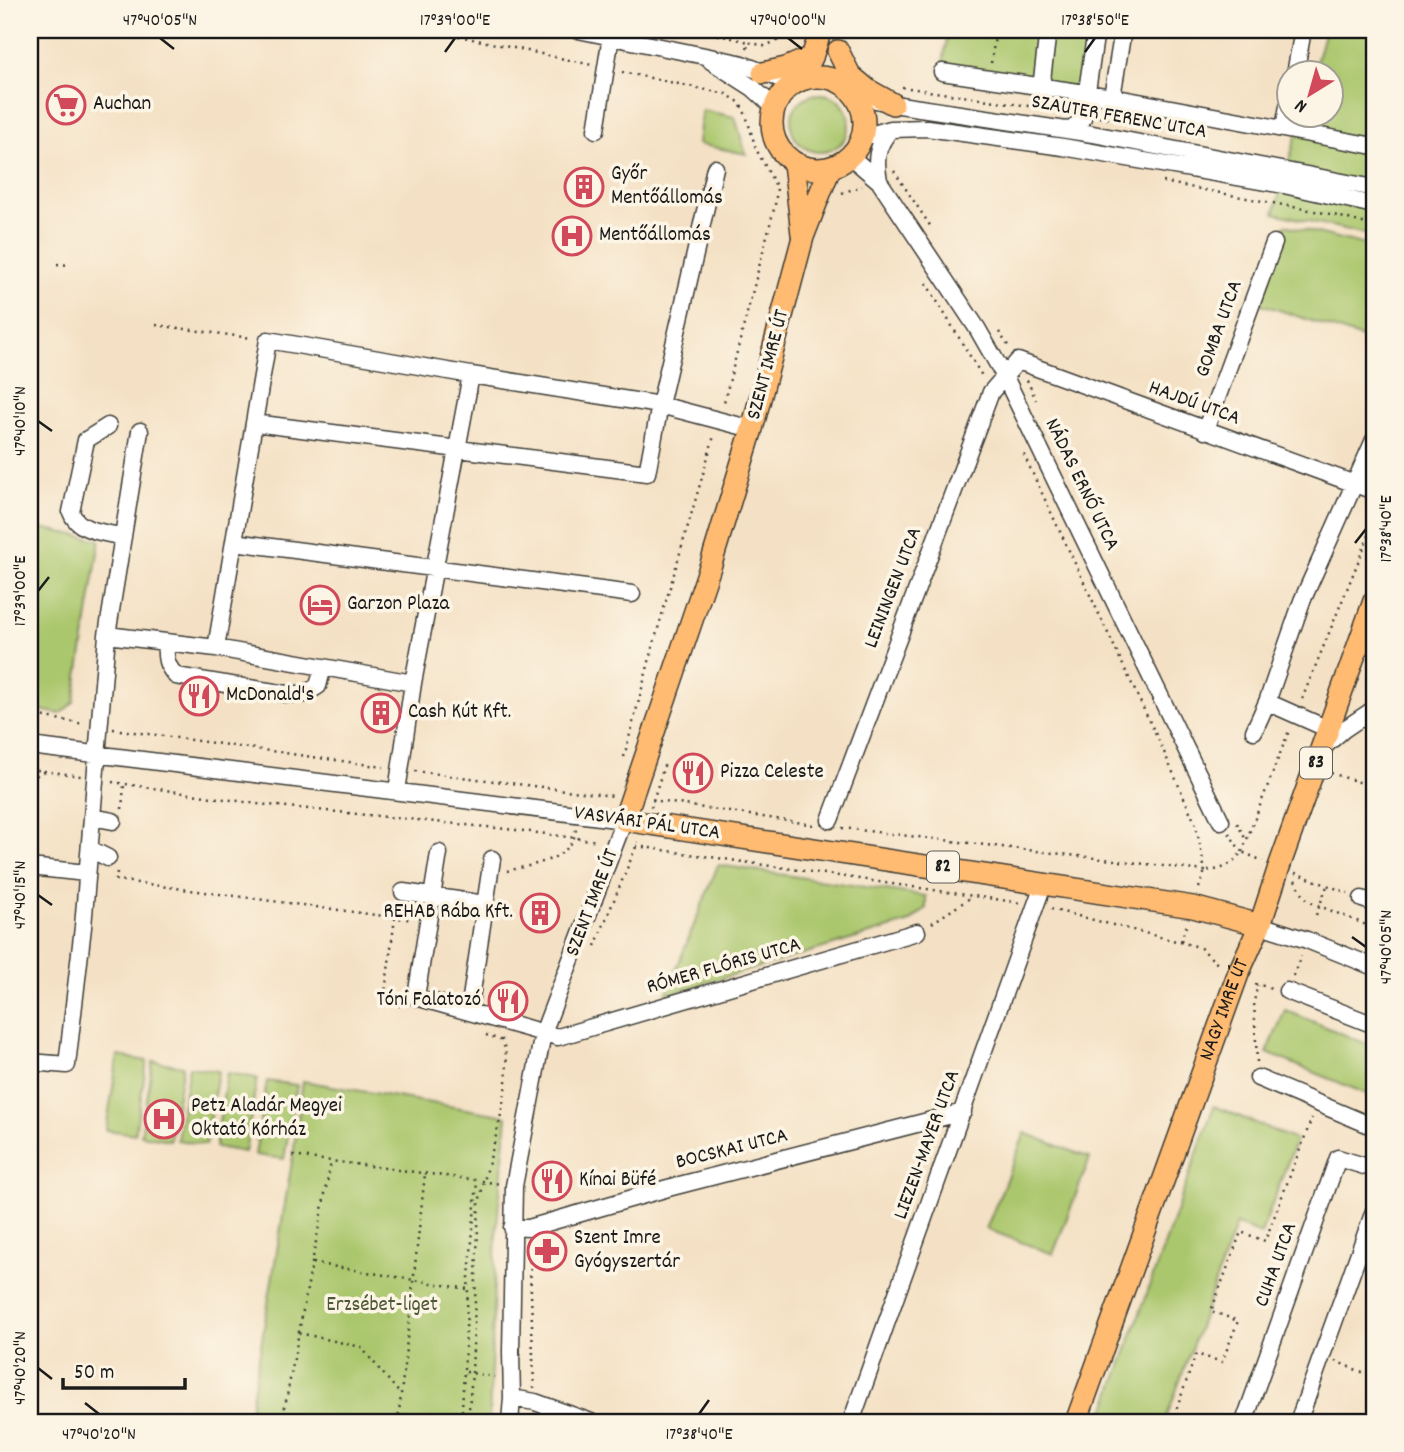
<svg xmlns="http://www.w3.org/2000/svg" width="1404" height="1452" viewBox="0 0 1404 1452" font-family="Dekko,sans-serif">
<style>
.green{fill:#abc76d;stroke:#647244;stroke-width:2}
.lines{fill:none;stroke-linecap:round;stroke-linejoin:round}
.minor-casing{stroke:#3c3a35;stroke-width:19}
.major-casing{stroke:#3c3a35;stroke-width:24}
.path{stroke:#3c3a35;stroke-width:2.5;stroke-dasharray:2 5;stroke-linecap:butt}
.minor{stroke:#fff;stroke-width:16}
.major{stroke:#ffbb71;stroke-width:21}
.ticks{fill:none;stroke:#1c1c1c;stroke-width:2.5}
.labels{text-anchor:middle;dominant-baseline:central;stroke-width:7;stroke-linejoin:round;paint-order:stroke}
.shield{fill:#fcf5e5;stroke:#5f5d58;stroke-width:2}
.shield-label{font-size:19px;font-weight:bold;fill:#1c1c1c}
.poi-label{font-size:21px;fill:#1c1c1c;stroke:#fcf5e5;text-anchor:start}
.street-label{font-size:21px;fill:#1c1c1c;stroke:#fcf5e5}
.park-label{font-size:21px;fill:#4e5838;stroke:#fcf5e5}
.neatline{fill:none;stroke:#1c1c1c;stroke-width:2.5}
.ticks-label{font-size:18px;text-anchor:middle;fill:#1c1c1c}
</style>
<rect width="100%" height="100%" fill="#fcf5e5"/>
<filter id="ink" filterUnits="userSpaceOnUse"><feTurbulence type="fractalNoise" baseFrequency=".0143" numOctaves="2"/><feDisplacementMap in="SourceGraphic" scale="14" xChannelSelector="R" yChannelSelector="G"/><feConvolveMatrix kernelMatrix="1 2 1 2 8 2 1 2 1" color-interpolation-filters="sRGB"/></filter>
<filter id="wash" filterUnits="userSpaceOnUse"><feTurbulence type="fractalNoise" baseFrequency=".00686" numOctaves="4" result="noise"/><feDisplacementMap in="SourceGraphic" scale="28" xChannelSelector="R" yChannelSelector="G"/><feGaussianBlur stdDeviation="1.57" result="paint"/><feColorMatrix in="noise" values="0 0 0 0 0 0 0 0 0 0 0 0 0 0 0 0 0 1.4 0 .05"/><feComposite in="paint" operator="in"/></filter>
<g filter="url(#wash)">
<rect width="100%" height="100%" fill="#f4e1c5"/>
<path class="green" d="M948 30H1096L1087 95 942 72Z
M1325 30H1374V236L1274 213 1302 116H1330V74L1313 73Z
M791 123a29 29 0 1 1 58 0a29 29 0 1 1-58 0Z
M702 110 735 117 746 154 698 144Z
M1285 225 1374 247V342L1255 302Z
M30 526 100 540 74 702 60 714 30 708Z
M718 865 926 896V908L910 922 666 995Z
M1285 1010 1374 1047V1097L1267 1053Z
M118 1056 147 1061 135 1134 106 1130Z
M153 1061 183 1066 170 1140 141 1135Z
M189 1067 218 1071 206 1145 177 1140Z
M227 1073 257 1078 245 1152 215 1147Z
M267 1081 297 1085 284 1159 255 1155Z
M303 1081 507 1116 496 1237 489 1422H248L293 1156Z
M1214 1106 1296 1140 1261 1234 1236 1224 1165 1422H1101Z
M1025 1133 1090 1158 1053 1254 986 1229Z"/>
</g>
<g filter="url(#ink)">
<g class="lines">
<defs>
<path id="minor" d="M578 30 739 63 794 84
M711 61 753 88 775 108
M942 72 1112 97 1374 146
M1295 74 1303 30
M1041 88 1048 30
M855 95 893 104 1093 134 1374 188
M1112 97 1123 30
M1284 128 1288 106
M596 130 612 30
M1066 130 1073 129 1083 118 1096 30
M863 137 891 129 927 128 1063 147 1284 185 1374 205
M851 157 879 181 977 328 1005 377 1221 821
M715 168 660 405 752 429
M879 181C875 160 876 146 891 129
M254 423 268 340 471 375
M108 426 86 440 71 512C78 532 105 532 123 537
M1205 431 1274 243
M234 542 632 594
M107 635 216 648 413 683 397 791
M166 643C165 658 166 665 176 676L287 694H305L318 686 323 667
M216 648 254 423 647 473 660 405 471 375 413 683
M1267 702 1328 729
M1254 731 1267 702 1302 601 1374 440
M30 746 624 820 543 1033 514 1186 511 1352 512 1398 510 1422
M1321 749 1343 730 1374 709
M92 817 113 821
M830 820 991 392 1018 361 1374 491
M90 849 108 858
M439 853 416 997 558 1037 917 932
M30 867 86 873
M403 892 485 904
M1362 899 1374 903
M1260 925 1307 940 1374 967
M1287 991 1374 1025
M469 1011 492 859
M30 1062 67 1065 83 927 107 635 140 431
M1258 1078 1374 1127
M512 1227 529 1228 668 1188 963 1112
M512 1398 535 1402 591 1422
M851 1422 1044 882
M1244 1422 1338 1158 1374 1169
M1298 1422 1374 1211"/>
<g id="major">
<path d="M838 51 850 75 868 90 893 104"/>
<path d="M763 73 786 68 812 57"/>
<circle cx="818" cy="123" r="46"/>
<path d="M801 80 812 57 821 30"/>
<path d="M794 163 802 234"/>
<path d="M830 168 803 237 752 429 711 564 624 820 1193 907 1260 925"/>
<path id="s1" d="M1076 1422 1238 974 1260 925 1279 867 1374 601"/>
</g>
</defs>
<use href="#minor" class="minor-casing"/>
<use href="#major" class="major-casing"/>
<path class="path" d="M431 30 592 65
M697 30 749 42
M747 48 749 42 764 46 795 34 800 35
M991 63 996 30
M622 72 726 94 739 102 746 115 756 149 777 188 775 205 723 406
M902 87 1069 112
M1099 117 1127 123
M894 171 931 227
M1163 182 1330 214 1374 226
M842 193 862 186
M57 264 71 265
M926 283 982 376
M156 325 251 338
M999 332 1009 347
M1027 380 1036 400
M1302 699 1374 523
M30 714 83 724
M113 729 384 767
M624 757 655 639 714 436
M30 769 81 776
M415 771 613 796
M1331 773 1374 787
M30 779 45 771
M112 782 258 804 516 830 598 841
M652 800 815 825
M651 807 665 763
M122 809 124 785
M1237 823 1246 840
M842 828 1205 871 1196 825 1164 752 1023 453
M1229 833 1240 850
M636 846 1021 903
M1242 852 1290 728
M507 871C533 864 572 861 576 829
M117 872 116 880 413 920
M1295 873 1348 893
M1295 880 1305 897 1312 903 1374 928
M1199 888 1205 871C1223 870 1230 866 1242 852L1263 861
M1051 909 1199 947C1208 953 1212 961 1221 966
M1316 915 1327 886
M395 918 384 1000 403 1007
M932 923 973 896
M1181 941 1187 924
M595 946 638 842
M1293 976 1301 956
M1255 984 1272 988
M486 1035 503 1041
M1257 1062 1254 1001 1258 985
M293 1156 476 1180
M482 1181 500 1184
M530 1261 534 1388
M313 1263 468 1289
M299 1333 361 1347 401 1395
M1335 1361 1374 1377
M466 1372 494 1377
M282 1422 331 1162
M398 1422 425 1174
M428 1422 462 1410 468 1289 477 1181
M459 1422 462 1410
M468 1422 472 1373 479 1204C486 1162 520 1077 501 1038
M1172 1422 1196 1354 1222 1362 1238 1321 1211 1311 1241 1232 1265 1241 1312 1118"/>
<use href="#minor" class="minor"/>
<use href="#major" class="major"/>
</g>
</g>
<path class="ticks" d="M160 38 174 49M788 38 802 49M445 52 455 38M1085 52 1095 38M38 421 52 431M1355 543 1366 529M38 591 49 577M38 895 52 905M1352 937 1366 947M38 1368 52 1379M85 1403 99 1414M699 1414 709 1400"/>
<defs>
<symbol id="supermarket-ring" viewBox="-11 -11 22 22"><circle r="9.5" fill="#fcf5e5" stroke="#d1495b" stroke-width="1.5"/><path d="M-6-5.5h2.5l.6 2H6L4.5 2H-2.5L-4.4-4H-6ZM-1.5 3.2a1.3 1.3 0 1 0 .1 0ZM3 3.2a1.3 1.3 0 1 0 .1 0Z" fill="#d1495b"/></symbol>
<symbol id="building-ring" viewBox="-11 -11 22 22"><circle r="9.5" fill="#fcf5e5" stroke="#d1495b" stroke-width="1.5"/><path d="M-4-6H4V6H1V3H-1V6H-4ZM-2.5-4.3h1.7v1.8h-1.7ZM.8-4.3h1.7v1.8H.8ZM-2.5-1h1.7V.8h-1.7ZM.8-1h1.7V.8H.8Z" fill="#d1495b"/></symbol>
<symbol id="hospital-ring" viewBox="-11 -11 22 22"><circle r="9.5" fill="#fcf5e5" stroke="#d1495b" stroke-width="1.5"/><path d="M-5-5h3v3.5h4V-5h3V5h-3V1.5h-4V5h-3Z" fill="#d1495b"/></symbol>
<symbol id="hotel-ring" viewBox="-11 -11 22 22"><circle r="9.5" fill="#fcf5e5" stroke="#d1495b" stroke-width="1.5"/><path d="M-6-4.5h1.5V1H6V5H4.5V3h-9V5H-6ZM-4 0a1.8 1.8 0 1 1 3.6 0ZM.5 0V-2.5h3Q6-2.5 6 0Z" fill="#d1495b"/></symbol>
<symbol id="restaurant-ring" viewBox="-11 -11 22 22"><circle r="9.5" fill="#fcf5e5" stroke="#d1495b" stroke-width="1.5"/><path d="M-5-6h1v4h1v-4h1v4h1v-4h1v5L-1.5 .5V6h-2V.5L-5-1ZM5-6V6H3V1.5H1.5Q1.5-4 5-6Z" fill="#d1495b"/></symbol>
<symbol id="pharmacy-ring" viewBox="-11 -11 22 22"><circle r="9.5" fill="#fcf5e5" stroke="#d1495b" stroke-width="1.5"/><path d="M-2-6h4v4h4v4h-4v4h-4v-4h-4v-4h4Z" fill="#d1495b"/></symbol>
</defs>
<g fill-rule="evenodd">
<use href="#supermarket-ring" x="44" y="83" width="44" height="44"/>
<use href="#building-ring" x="562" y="165" width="44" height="44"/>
<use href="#hospital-ring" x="550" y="214" width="44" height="44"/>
<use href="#hotel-ring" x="298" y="583" width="44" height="44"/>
<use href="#restaurant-ring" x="177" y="674" width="44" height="44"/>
<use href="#building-ring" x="359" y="691" width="44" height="44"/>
<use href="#restaurant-ring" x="671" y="751" width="44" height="44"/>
<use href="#building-ring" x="518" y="891" width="44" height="44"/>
<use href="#restaurant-ring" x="486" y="979" width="44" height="44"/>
<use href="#hospital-ring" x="142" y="1097" width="44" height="44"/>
<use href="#restaurant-ring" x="530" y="1159" width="44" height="44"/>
<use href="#pharmacy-ring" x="525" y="1229" width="44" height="44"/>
</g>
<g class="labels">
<g class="shield">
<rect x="1300" y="747.5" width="32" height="31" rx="5"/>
<rect x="927" y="851.5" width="32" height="31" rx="5"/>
</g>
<g class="shield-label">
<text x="1316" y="763">83</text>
<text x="943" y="867">82</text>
</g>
<g class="poi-label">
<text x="93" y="105">Auchan</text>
<text x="611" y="175">Győr<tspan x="611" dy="24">Mentőállomás</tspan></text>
<text x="599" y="236">Mentőállomás</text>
<text x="347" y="605">Garzon Plaza</text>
<text x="226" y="696">McDonald's</text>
<text x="408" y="713">Cash Kút Kft.</text>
<text x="720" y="773">Pizza Celeste</text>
<text x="513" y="913" text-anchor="end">REHAB Rába Kft.</text>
<text x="481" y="1001" text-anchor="end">Tóni Falatozó</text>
<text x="191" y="1107">Petz Aladár Megyei<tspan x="191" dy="24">Oktató Kórház</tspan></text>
<text x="579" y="1181">Kínai Büfé</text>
<text x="574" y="1239">Szent Imre<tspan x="574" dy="24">Gyógyszertár</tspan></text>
</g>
<g class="street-label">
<text transform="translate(1119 118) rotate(10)">SZAUTER FERENC UTCA</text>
<text transform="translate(1220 329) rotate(-70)">GOMBA UTCA</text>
<text transform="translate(769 365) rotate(-75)">SZENT IMRE ÚT</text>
<text transform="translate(1194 404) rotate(20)">HAJDÚ UTCA</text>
<text transform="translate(1081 485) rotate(64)">NÁDAS ERNŐ UTCA</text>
<text transform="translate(894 588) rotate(-69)">LEININGEN UTCA</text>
<text transform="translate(647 824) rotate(8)">VASVÁRI PÁL UTCA</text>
<text transform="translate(593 903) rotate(-69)">SZENT IMRE ÚT</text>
<text transform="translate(724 967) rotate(-16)">RÓMER FLÓRIS UTCA</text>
<text stroke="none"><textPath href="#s1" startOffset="438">NAGY IMRE ÚT</textPath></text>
<text transform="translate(928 1145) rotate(-70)">LIEZEN-MAYER UTCA</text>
<text transform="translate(732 1150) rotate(-14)">BOCSKAI UTCA</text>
<text transform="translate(1277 1265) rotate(-70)">CUHA UTCA</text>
</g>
<g class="park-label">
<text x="382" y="1306">Erzsébet-liget</text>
</g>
</g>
<rect width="1404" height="1452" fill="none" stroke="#fcf5e5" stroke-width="77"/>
<g transform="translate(1310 94) rotate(217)"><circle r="33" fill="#fcf5e5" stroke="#a29e95" stroke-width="2"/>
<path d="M0-5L12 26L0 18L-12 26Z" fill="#d1495b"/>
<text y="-10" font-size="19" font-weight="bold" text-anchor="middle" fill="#1c1c1c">N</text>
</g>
<path d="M63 1378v10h122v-10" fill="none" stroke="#1c1c1c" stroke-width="3.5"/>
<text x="74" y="1378" font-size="21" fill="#1c1c1c" stroke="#fcf5e5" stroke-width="5" paint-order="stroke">50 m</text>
<rect x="38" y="38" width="1328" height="1376" class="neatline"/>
<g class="ticks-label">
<text x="160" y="25">47°40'05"N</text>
<text x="455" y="25">17°39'00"E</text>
<text x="788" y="25">47°40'00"N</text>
<text x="1095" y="25">17°38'50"E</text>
<text transform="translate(19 421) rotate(-90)" y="6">47°40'10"N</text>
<text transform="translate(1385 529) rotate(-90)" y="6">17°38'40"E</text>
<text transform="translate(19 591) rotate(-90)" y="6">17°39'00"E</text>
<text transform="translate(19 895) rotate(-90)" y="6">47°40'15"N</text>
<text transform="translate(1385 947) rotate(-90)" y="6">47°40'05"N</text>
<text transform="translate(19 1368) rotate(-90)" y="6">47°40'20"N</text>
<text x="99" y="1439">47°40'20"N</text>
<text x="699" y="1439">17°38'40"E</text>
</g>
</svg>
